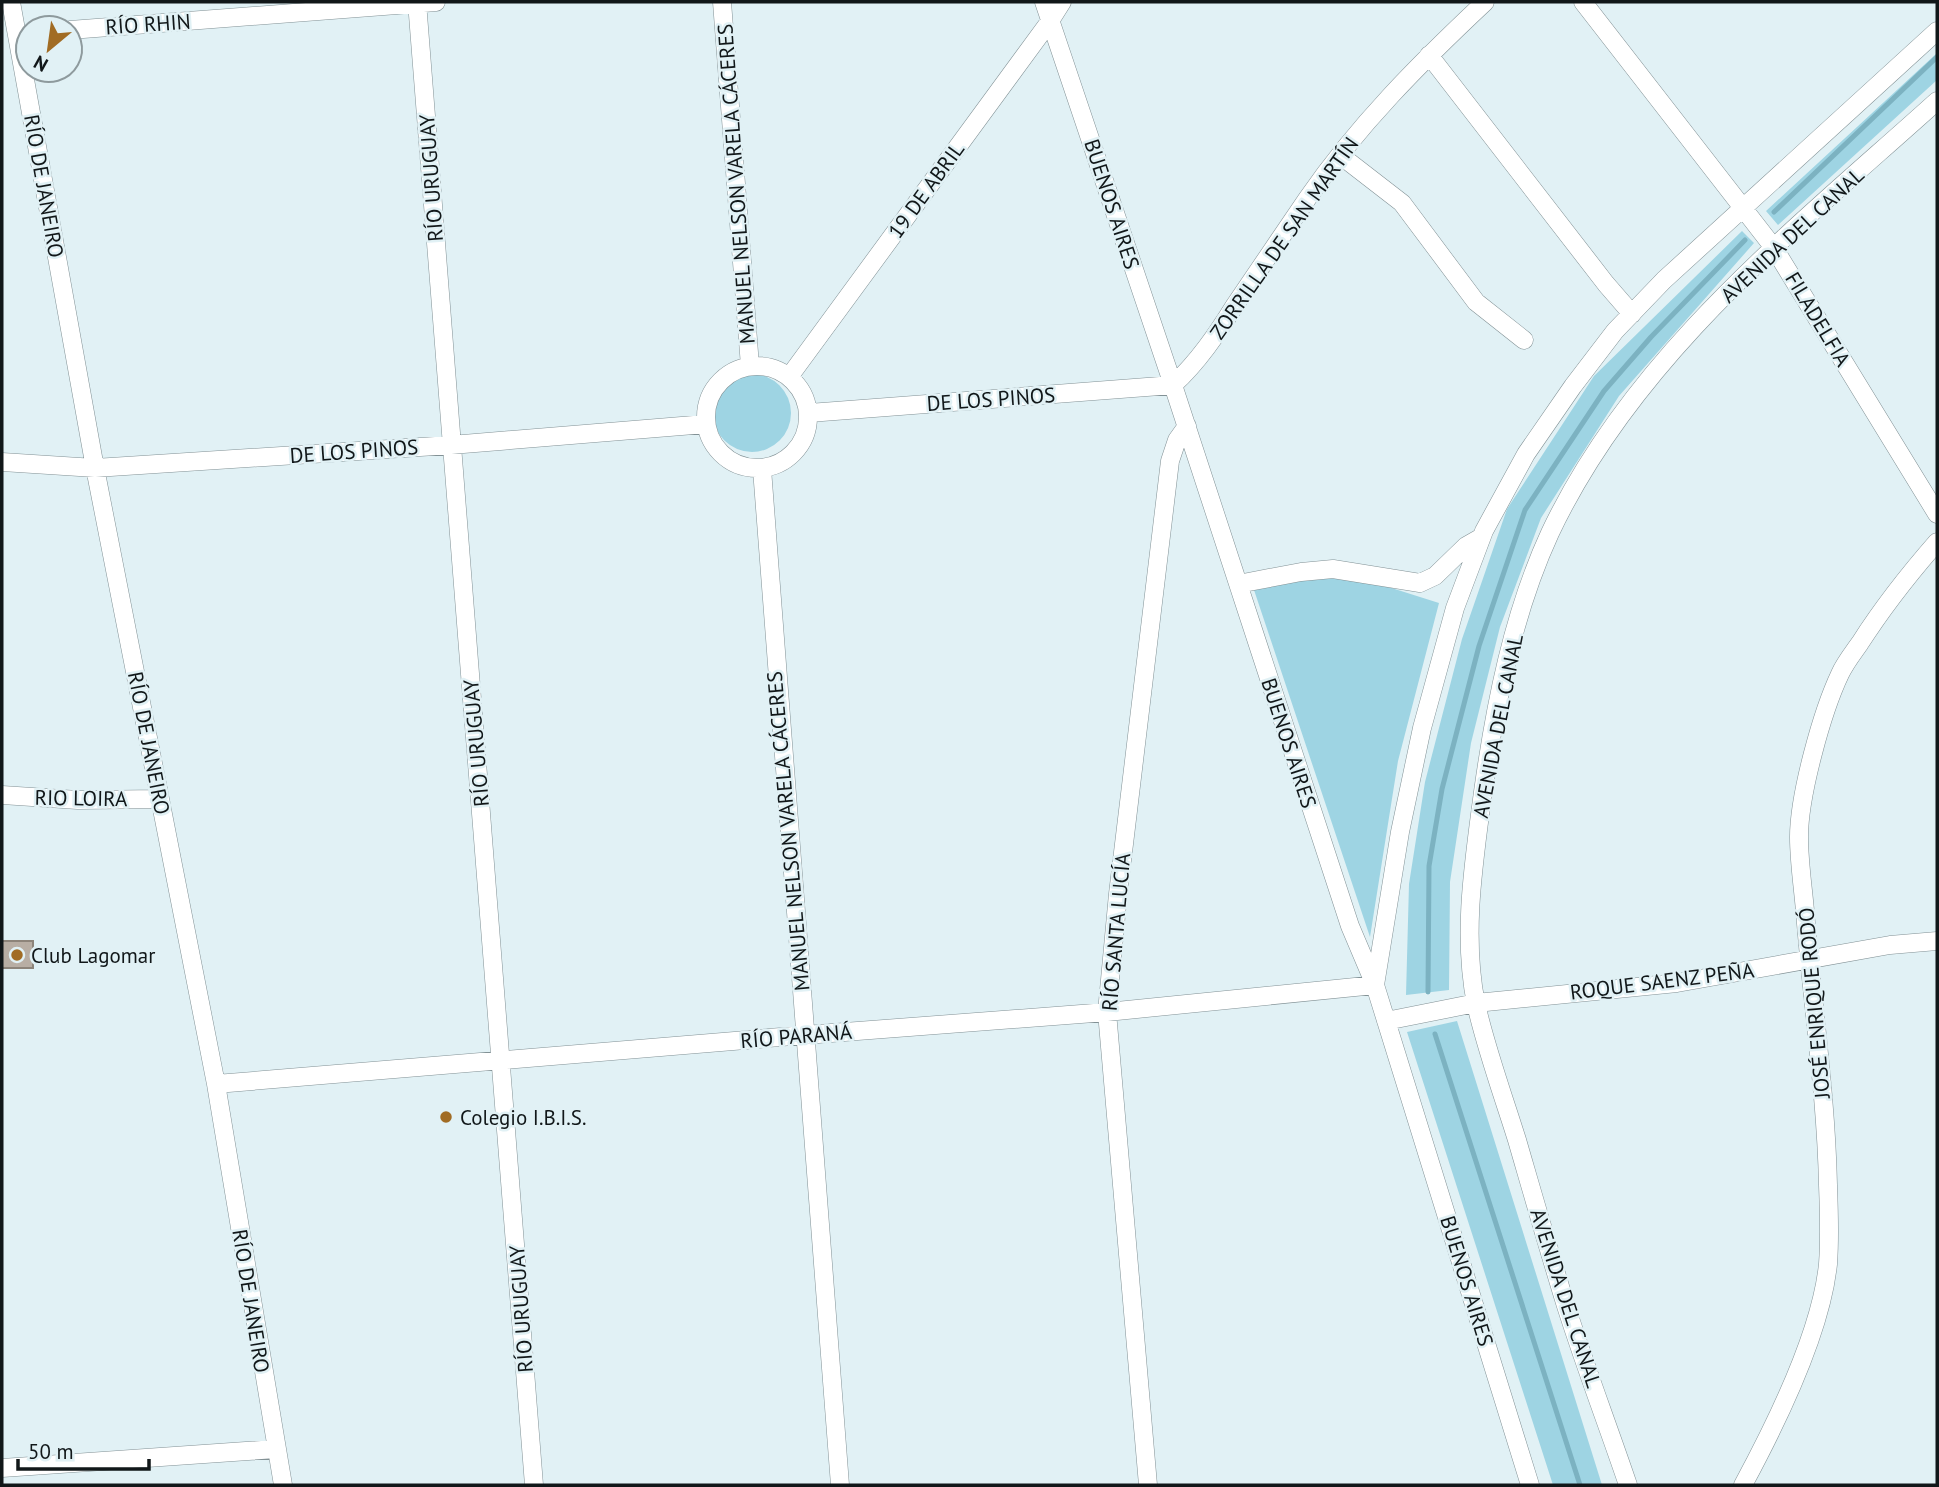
<svg xmlns="http://www.w3.org/2000/svg" width="1939" height="1487" viewBox="0 0 1939 1487" font-family="'PT Sans',sans-serif">
<style>
.green{fill:#9ed4e3}
.lines{fill:none;stroke-linecap:round;stroke-linejoin:round}
.stream{stroke:#7cb2c1;stroke-width:5}
.building{fill:#b8aea4;stroke:#8d847a;stroke-width:2}
.minor-casing{stroke:#829195;stroke-width:19}
.minor{stroke:#fff;stroke-width:18}
.poi-dot{fill:#a16c24;stroke:#e1f1f5;stroke-width:2.5}
.labels{text-anchor:middle;dominant-baseline:central;stroke-width:5;stroke-linejoin:round;paint-order:stroke}
.street-label{font-size:21px;fill:#111719;stroke:#e1f1f5}
.poi-label{font-size:21px;fill:#111719;stroke:#e1f1f5;text-anchor:start}
</style>
<rect width="100%" height="100%" fill="#e1f1f5"/>
<path class="green" d="M1937 53V80L1778 225 1766 211Z
M1742 231 1754 243 1619 396 1541 518 1500 627 1471 743 1450 882 1449 990 1406 995 1409 884 1425 782 1462 639 1507 509 1594 376Z
M713 413a39 39 0 1 1 78 0a39 39 0 1 1-78 0Z
M1341 572 1439 603 1398 761 1370 937 1253 587Z
M1457 1021 1602 1485H1553L1407 1032Z"/>
<g class="lines">
<path class="stream" d="M1774 212 1937 57
M1428 992 1429 866 1442 789 1479 646 1525 510 1604 391 1651 337 1745 240
M1435 1034 1580 1485"/>
</g>
<path class="building" d="M2 941H33V968H2Z"/>
<g class="lines">
<defs>
<path id="minor" d="M11 2 95 468 216 1084 283 1485
M417 2 534 1485
M722 2 750 366
M1044 2 1173 385 1350 926 1375 985 1530 1485
M1583 2 1774 248 1937 514
M70 30 436 2
M1429 55 1606 284 1632 314
M1340 155 1402 203 1476 302 1524 340
M706 417a51 51 0 1 1 102 0a51 51 0 1 1-102 0Z
M789 377 1050 21 1062 2
M809 413 1173 385C1198 362 1217 334 1235 305 1259 270 1283 234 1307 199 1358 125 1420 63 1485 2
M2 462 95 468 451 445 706 424
M762 469 840 1485
M1238 584 1301 572 1333 569 1420 583 1435 576 1466 546 1480 538
M2 795 78 800 160 799
M1375 985 1400 832 1422 728 1455 608 1484 531 1526 454 1573 386 1615 331 1664 280 1937 31
M1386 1021 1476 1003 1677 983 1890 945 1937 941
M216 1084 805 1035 1107 1012 1375 985
M2 1468 276 1449
M1148 1485 1107 1012 1118 894 1170 461 1177 440 1187 426
M1628 1485C1608 1426 1585 1366 1566 1306 1549 1251 1533 1195 1517 1140 1503 1095 1486 1049 1476 1004 1462 934 1474 861 1483 792 1495 705 1513 613 1550 533 1634 355 1795 229 1937 101
M1743 1485C1776 1424 1821 1333 1828 1264 1830 1238 1829 1211 1828 1185 1826 1093 1812 1002 1805 911 1803 887 1799 862 1799 837 1799 795 1822 712 1840 674 1845 663 1853 653 1860 643 1883 607 1909 574 1937 542"/>
</defs>
<use href="#minor" class="minor-casing"/>
<use href="#minor" class="minor"/>
</g>
<g class="poi-dot">
<circle cx="17" cy="955" r="7"/>
<circle cx="446" cy="1117" r="7"/>
</g>
<g class="labels">
<g class="street-label">
<text transform="translate(148 24) rotate(-4)">RÍO RHIN</text>
<text transform="translate(431 178) rotate(-94)">RÍO URUGUAY</text>
<text transform="translate(736 184) rotate(-94)">MANUEL NELSON VARELA CÁCERES</text>
<text transform="translate(44 186) rotate(80)">RÍO DE JANEIRO</text>
<text transform="translate(926 190) rotate(-54)">19 DE ABRIL</text>
<text transform="translate(1112 204) rotate(72)">BUENOS AIRES</text>
<text transform="translate(1792 235) rotate(-43)">AVENIDA DEL CANAL</text>
<text transform="translate(1284 238) rotate(-55)">ZORRILLA DE SAN MARTÍN</text>
<text transform="translate(1818 319) rotate(59)">FILADELFIA</text>
<text transform="translate(991 399) rotate(-4)">DE LOS PINOS</text>
<text transform="translate(354 451) rotate(-4)">DE LOS PINOS</text>
<text transform="translate(1498 726) rotate(-79)">AVENIDA DEL CANAL</text>
<text transform="translate(149 743) rotate(79)">RÍO DE JANEIRO</text>
<text transform="translate(476 743) rotate(-95)">RÍO URUGUAY</text>
<text transform="translate(1289 743) rotate(72)">BUENOS AIRES</text>
<text transform="translate(81 798) rotate(1)">RIO LOIRA</text>
<text transform="translate(788 831) rotate(-95)">MANUEL NELSON VARELA CÁCERES</text>
<text transform="translate(1116 932) rotate(-85)">RÍO SANTA LUCÍA</text>
<text transform="translate(1662 981) rotate(-7)">ROQUE SAENZ PEÑA</text>
<text transform="translate(1814 1003) rotate(-95)">JOSÉ ENRIQUE RODÓ</text>
<text transform="translate(796 1036) rotate(-5)">RÍO PARANÁ</text>
<text transform="translate(1467 1281) rotate(73)">BUENOS AIRES</text>
<text transform="translate(1566 1298) rotate(72)">AVENIDA DEL CANAL</text>
<text transform="translate(251 1301) rotate(81)">RÍO DE JANEIRO</text>
<text transform="translate(521 1309) rotate(-94)">RÍO URUGUAY</text>
</g>
<g class="poi-label">
<text x="31" y="955">Club Lagomar</text>
<text x="460" y="1117">Colegio I.B.I.S.</text>
</g>
</g>
<rect width="1939" height="1487" fill="none" stroke="#111719" stroke-width="7"/>
<g transform="translate(49 49) rotate(209)"><circle r="33" fill="#e1f1f5" stroke="#8e9a9d" stroke-width="2"/>
<path d="M0-5L12 26L0 18L-12 26Z" fill="#a16c24"/>
<text y="-10" font-size="19" font-weight="bold" text-anchor="middle" fill="#111719">N</text>
</g>
<path d="M18 1459v10h131v-10" fill="none" stroke="#111719" stroke-width="3.5"/>
<text x="28" y="1459" font-size="21" fill="#111719" stroke="#e1f1f5" stroke-width="5" paint-order="stroke">50 m</text>
</svg>
